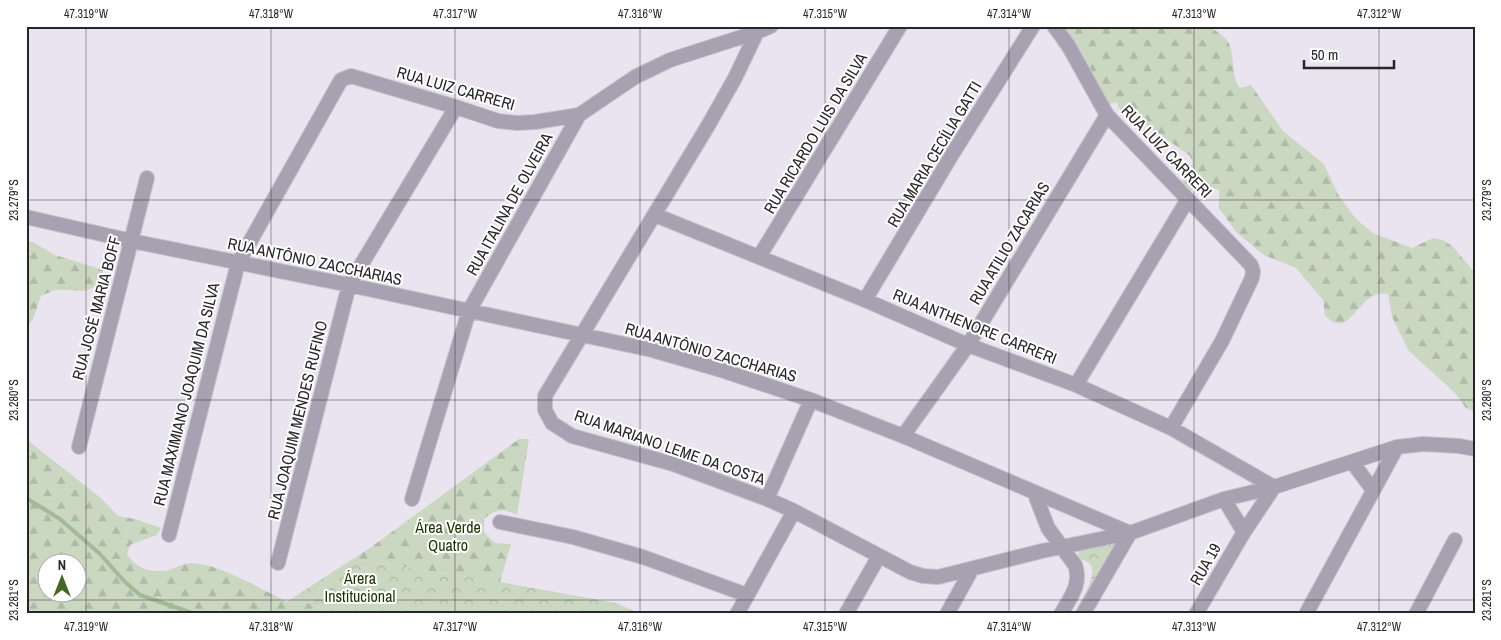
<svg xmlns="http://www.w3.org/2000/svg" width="1501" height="640" viewBox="0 0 1501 640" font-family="'Archivo Narrow',sans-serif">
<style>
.forest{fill:url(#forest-firs);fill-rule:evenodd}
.park{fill:url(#park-crowns)}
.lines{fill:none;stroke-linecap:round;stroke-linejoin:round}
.stream{stroke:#a3ba96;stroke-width:4}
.street-casing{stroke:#c6c2cb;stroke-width:16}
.street{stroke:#a8a1b2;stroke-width:14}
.ticks{fill:none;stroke:#272529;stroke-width:1;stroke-opacity:0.45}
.labels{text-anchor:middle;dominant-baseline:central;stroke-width:4;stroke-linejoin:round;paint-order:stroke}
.street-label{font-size:16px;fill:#272529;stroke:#fff}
.park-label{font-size:16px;fill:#173400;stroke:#fff}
.neatline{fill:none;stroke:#272529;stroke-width:2}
.ticks-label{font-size:12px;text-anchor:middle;fill:#272529}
</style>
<defs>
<pattern id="forest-firs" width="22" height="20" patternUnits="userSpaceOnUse" patternTransform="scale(1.25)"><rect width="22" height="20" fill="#cad8c2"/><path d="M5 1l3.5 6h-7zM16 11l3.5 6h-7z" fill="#aeb9a7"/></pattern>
<pattern id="park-crowns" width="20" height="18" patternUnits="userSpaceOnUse" patternTransform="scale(1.25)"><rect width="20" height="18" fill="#cad8c2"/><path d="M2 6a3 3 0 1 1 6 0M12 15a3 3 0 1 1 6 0" fill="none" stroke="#aeb9a7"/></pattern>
</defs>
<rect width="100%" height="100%" fill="#e9e4ef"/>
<path class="forest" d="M1053 26H1210C1215 31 1221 34 1226 39 1236 50 1230 77 1240 88L1251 85 1283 131 1324 164 1339 196 1357 220 1373 233 1412 248 1433 238 1445 241 1453 247 1475 273V412L1466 408 1456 394 1409 351 1392 317 1388 294C1362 288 1354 328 1336 323 1332 322 1328 318 1325 316L1323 300 1296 268 1264 255 1236 232 1219 208V190L1200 183 1187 195H1181V182L1193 163 1190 156 1140 120 1122 113 1116 102 1101 107 1083 77 1057 45Z
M26 241 33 242 55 255 100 269 103 271V278C86 298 79 288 56 290 51 291 46 294 41 296L33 319 26 330Z
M26 439 102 499 118 516 135 519 161 528 157 535 130 545 127 554C134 566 149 573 164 571 172 570 181 564 190 563 218 563 261 589 287 602L294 597 333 614H26ZM78 562V592H48V562Z
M519 439H529L517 515C504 508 495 509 484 519V532L495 543 511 544 500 582 353 559 374 545Z"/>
<path class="park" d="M1115 537 1113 551 1079 614H1073C1079 603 1099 577 1090 564 1087 561 1083 560 1079 558L1078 548Z
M353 559 500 582 616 603 641 614H334L294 597Z"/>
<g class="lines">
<path class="stream" d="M26 498 60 519 100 554 124 581 140 595 195 614"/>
<defs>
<path id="street" d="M1054 26 1068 45 1107 115 1251 265 1253 271 1252 278 1222 341 1171 428
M757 32 735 78 709 124 545 396V410L552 423 572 436 673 464 767 499 794 511 910 572 923 576 938 577 1042 551 1130 533 1224 499 1274 487 1397 447 1423 444 1459 446 1475 449
M655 215 865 300 968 345 1076 385 1171 428 1274 487
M26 217 132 241 349 285 652 350 721 370 811 400 903 436 1130 533
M759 257 900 26
M865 300 953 153 1033 26
M1076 385 1188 199
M903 436 968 345 1107 115
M79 447 147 178
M1352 462 1373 490
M1034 492 1048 528 1075 565C1082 584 1070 598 1061 614
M412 499 469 311 579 115
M767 499 811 400
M1224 499 1244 532
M500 522 573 537 643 557 747 595
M169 535 238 263 341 80 351 76 456 107 498 121 517 123 535 122 579 115 635 77 670 60 757 32 771 26
M278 563 349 285 456 107
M737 614 794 511
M846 614 879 556
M947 614 972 569
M1083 614 1130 533
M1196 614 1244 532 1274 487
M1306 614 1397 447
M1416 614 1455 540"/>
</defs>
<use href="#street" class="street-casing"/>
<use href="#street" class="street"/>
</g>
<path class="ticks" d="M86 26V614M271 26V614M455 26V614M640 26V614M825 26V614M1009 26V614M1194 26V614M1379 26V614M26 200H1475M26 400H1475M26 600H1475"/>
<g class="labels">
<g class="street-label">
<text transform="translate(456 88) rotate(16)">RUA LUIZ CARRERI</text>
<text transform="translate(815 133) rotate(-59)">RUA RICARDO LUIS DA SILVA</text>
<text transform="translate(1167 151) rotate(46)">RUA LUIZ CARRERI</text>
<text transform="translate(934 154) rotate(-59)">RUA MARIA CECÍLIA GATTI</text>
<text transform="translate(509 204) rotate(-61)">RUA ITALINA DE OLVEIRA</text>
<text transform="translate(1009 243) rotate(-59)">RUA ATILIO ZACARIAS</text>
<text transform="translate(315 261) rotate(12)">RUA ANTÔNIO ZACCHARIAS</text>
<text transform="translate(96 308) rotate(-75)">RUA JOSÉ MARIA BOFF</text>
<text transform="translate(975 326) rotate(22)">RUA ANTHENORE CARRERI</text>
<text transform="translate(711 352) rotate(16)">RUA ANTÔNIO ZACCHARIAS</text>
<text transform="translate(186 394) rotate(-76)">RUA MAXIMIANO JOAQUIM DA SILVA</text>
<text transform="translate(297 420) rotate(-76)">RUA JOAQUIM MENDES RUFINO</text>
<text transform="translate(670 447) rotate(19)">RUA MARIANO LEME DA COSTA</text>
<text transform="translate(1205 564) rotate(-60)">RUA 19</text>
</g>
<g class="park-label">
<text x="448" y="527">Área Verde<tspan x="448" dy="18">Quatro</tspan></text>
<text x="360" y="578">Árera<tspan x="360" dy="18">Institucional</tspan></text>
</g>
</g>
<rect width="1501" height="640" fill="none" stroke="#ffffff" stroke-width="55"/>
<g transform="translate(62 578)"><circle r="24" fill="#ffffff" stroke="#a9a8a9"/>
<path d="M0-4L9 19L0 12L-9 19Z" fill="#416924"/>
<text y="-8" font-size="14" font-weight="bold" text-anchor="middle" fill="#272529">N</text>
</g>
<path d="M1304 60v8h90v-8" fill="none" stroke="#272529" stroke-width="2.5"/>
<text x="1311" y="60" font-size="15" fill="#272529" stroke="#ffffff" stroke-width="4" paint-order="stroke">50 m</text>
<rect x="28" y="28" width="1446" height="584" class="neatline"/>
<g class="ticks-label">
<text x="86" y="18">47.319°W</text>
<text x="271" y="18">47.318°W</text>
<text x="455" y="18">47.317°W</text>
<text x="640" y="18">47.316°W</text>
<text x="825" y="18">47.315°W</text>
<text x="1009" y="18">47.314°W</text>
<text x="1194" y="18">47.313°W</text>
<text x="1379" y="18">47.312°W</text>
<text transform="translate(14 200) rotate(-90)" y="4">23.279°S</text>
<text transform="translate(1487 200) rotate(-90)" y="4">23.279°S</text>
<text transform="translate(14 400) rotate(-90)" y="4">23.280°S</text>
<text transform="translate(1487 400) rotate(-90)" y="4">23.280°S</text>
<text transform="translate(14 600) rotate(-90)" y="4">23.281°S</text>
<text transform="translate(1487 600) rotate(-90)" y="4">23.281°S</text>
<text x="86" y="631">47.319°W</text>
<text x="271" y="631">47.318°W</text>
<text x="455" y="631">47.317°W</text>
<text x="640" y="631">47.316°W</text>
<text x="825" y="631">47.315°W</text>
<text x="1009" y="631">47.314°W</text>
<text x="1194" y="631">47.313°W</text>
<text x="1379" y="631">47.312°W</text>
</g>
</svg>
